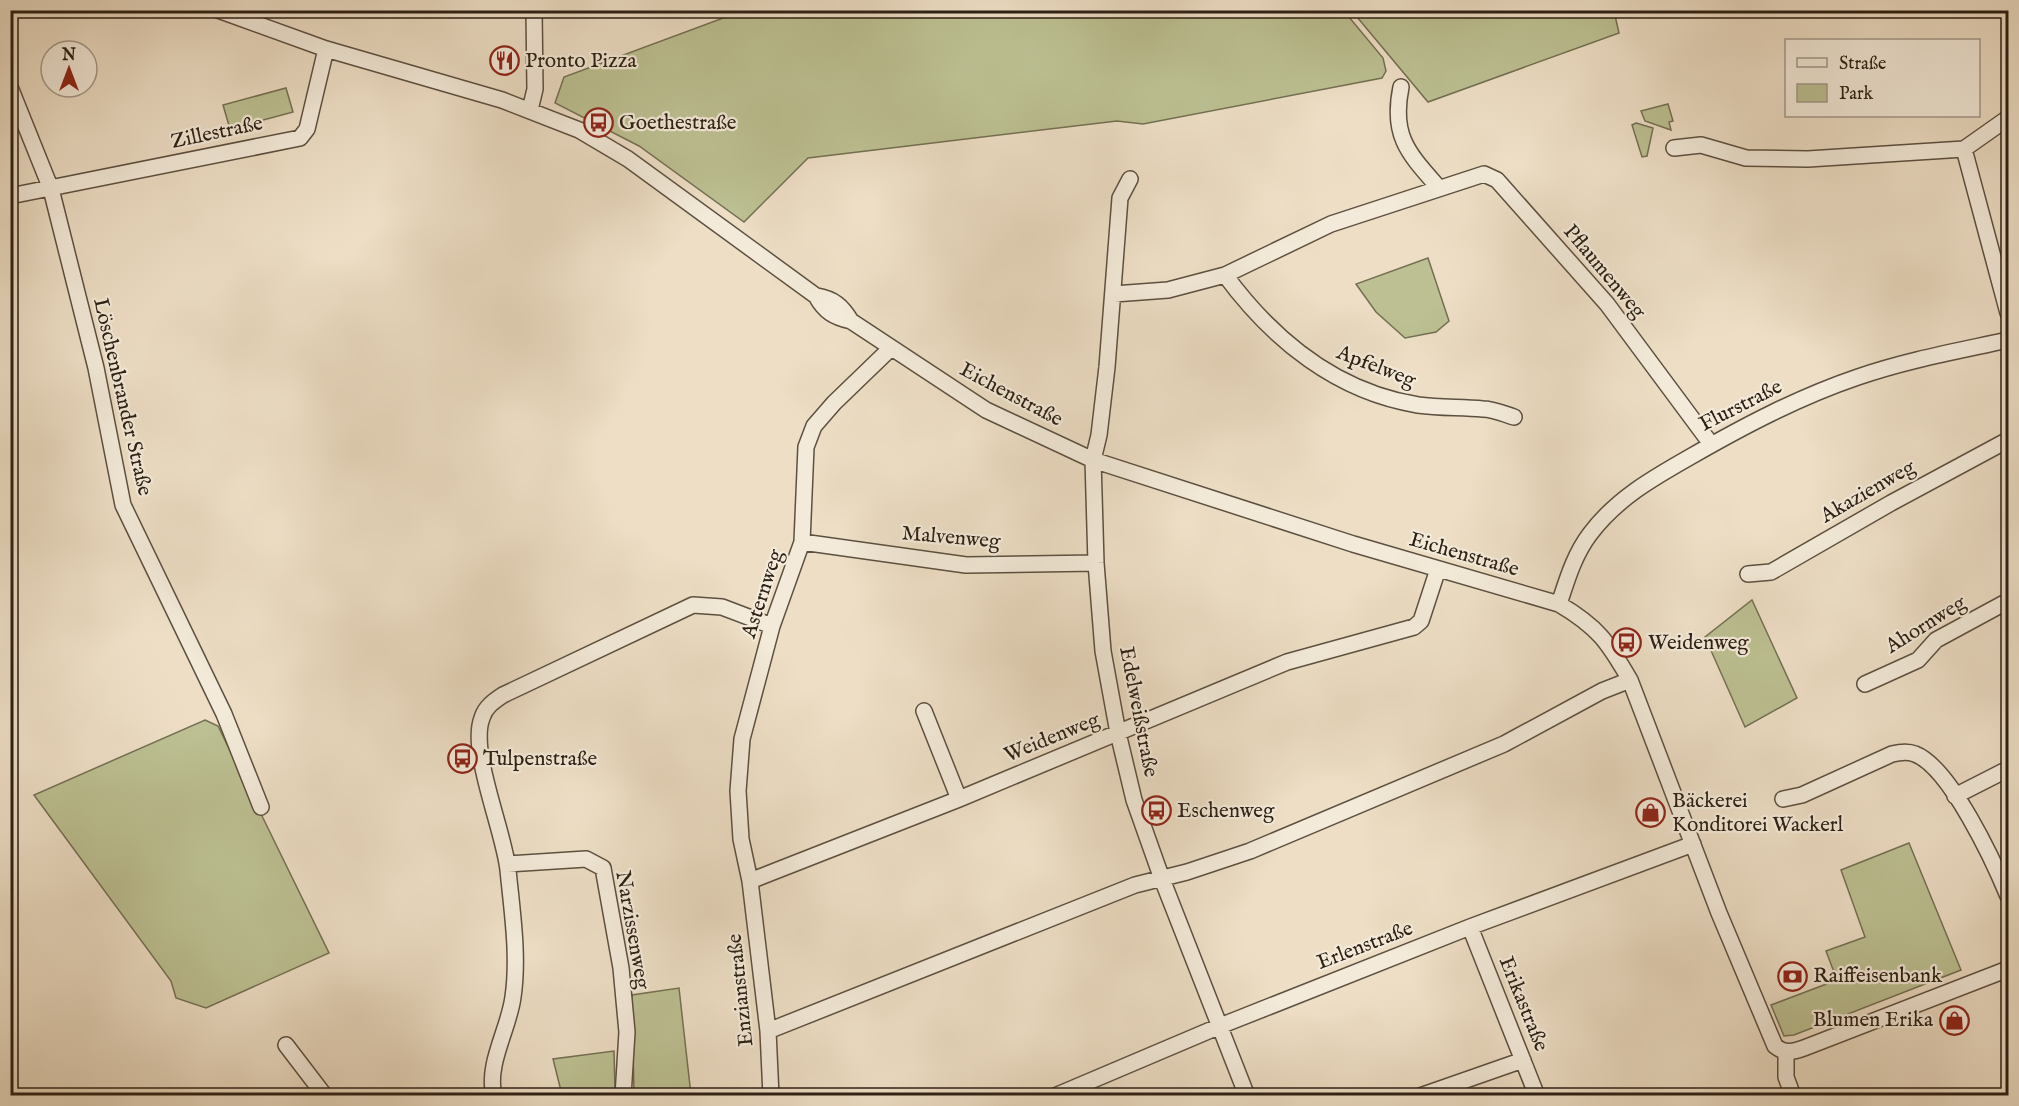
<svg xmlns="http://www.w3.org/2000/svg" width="2019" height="1106" viewBox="0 0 2019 1106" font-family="'IM FELL English',serif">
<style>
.green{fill:#bcc092;stroke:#747053;stroke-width:1.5}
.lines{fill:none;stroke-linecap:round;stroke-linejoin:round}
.minor-casing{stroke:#5d5040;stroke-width:18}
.minor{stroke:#f3ead9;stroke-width:15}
.labels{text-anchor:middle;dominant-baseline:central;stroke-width:4.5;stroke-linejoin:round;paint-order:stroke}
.poi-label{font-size:21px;fill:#2d2014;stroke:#f3ead9;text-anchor:start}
.street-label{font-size:21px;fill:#2d2014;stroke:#f3ead9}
</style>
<rect width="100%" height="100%" fill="#eddec5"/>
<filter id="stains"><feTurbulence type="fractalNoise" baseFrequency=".00333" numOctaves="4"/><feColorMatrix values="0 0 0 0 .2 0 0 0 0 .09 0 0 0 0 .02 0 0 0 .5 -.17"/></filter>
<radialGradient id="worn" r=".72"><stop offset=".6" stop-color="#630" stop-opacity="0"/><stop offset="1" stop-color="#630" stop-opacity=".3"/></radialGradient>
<path class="green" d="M742 11H1344L1383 58 1386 71 1382 78 1143 124 1117 121 808 158 744 222 639 146 555 103 564 77Z
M1352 11H1614L1619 33 1428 102Z
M286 88 293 112 230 129 223 105Z
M1668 104 1673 121 1669 122 1671 130 1645 121 1641 111Z
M1636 123 1653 128 1647 156 1642 157 1632 125Z
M1428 258 1449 321 1436 332 1405 338 1376 312 1356 284Z
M1752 600 1797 698 1745 727 1705 637Z
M205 720 218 726 329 953 206 1008 176 998 171 981 34 795Z
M1909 843 1961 970 1794 1035 1784 1036 1771 1005 1837 980 1826 951 1865 937 1841 870Z
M679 988 691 1095H634L632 995Z
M614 1051 615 1090 613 1095H562L553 1059Z"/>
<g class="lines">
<defs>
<path id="minor" d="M218 10 326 49 502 100 579 130 628 159 816 296C825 312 834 317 851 321L986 410 1093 460 1353 544 1559 604C1598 627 1608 642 1630 680L1719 913 1775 1046C1785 1054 1793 1052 1804 1048L2008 969
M10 87 51 189 96 368 123 505 224 714 261 807
M1401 87C1391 136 1408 153 1439 188
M530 110 535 89 534 10
M1674 148 1701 145 1746 158 1808 159 1964 149 2008 118
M1964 149 2008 313
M1130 179 1120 198 1107 367 1099 435 1093 460 1096 563 1103 651 1118 733 1134 800 1162 879 1247 1096
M10 196 300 138 307 129 326 49
M1225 275C1273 340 1337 392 1418 405 1440 408 1461 407 1483 409 1493 409 1504 414 1514 417
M1114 294 1168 290 1225 275 1331 224 1484 174 1497 180 1607 304 1711 444
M816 296C834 299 842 306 851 321
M802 542 966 565 1096 563
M1748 574 1771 572 1891 503 2008 440
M1559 604C1567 580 1574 555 1590 534 1616 499 1653 478 1690 457 1744 426 1799 397 1858 377 1907 360 1958 351 2008 340
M1865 684 1918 660 1936 640 2008 601
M924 711 959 799
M1955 796 2008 769
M1783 799 1802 795 1892 754C1900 752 1908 751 1915 754 1950 767 1994 862 2008 896
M507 864 586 859 603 868 621 968 627 1032 623 1096
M750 881 959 799 1287 662 1414 627 1421 621 1438 569
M1470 927 1537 1096
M768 1031 1135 885 1187 872 1250 851 1504 744 1602 691 1630 680
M286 1045 325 1096
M1786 1052V1077L1793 1096
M494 1096C486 1064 509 1029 513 997 519 956 512 911 508 870 504 831 469 751 482 718 485 707 494 701 503 695L693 605 722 607 772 626
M771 1096 768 1031 750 881 741 839 738 791 742 739 772 626 802 542 806 447 814 426 834 403 891 348
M1055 1096 1220 1026 1470 927 1693 844
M1420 1096 1523 1060"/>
</defs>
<use href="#minor" class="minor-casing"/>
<use href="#minor" class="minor"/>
</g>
<defs>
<symbol id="restaurant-ring" viewBox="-11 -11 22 22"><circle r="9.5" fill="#f3ead9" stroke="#8f2418" stroke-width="1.5"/><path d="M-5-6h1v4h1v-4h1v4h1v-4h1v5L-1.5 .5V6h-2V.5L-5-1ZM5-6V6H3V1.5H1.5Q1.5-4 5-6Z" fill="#8f2418"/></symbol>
<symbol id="bus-ring" viewBox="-11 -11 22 22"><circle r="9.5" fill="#f3ead9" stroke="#8f2418" stroke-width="1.5"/><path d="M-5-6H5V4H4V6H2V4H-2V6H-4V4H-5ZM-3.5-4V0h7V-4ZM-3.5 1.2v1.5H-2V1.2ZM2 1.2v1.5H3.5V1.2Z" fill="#8f2418"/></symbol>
<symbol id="shop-ring" viewBox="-11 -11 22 22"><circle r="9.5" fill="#f3ead9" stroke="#8f2418" stroke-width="1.5"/><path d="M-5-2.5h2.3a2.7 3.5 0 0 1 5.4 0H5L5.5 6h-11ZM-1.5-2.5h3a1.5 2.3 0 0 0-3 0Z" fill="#8f2418"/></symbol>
<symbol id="bank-ring" viewBox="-11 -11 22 22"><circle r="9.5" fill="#f3ead9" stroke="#8f2418" stroke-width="1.5"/><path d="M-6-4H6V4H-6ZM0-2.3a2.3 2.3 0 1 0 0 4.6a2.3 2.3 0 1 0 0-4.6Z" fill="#8f2418"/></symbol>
</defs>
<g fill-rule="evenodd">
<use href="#restaurant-ring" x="488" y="44" width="33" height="33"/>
<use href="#bus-ring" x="582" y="106" width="33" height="33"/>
<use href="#bus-ring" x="1610" y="626" width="33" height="33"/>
<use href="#bus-ring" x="446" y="742" width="33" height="33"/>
<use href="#bus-ring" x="1140" y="794" width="33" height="33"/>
<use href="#shop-ring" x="1634" y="796" width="33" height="33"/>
<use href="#bank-ring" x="1776" y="960" width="33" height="33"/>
<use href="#shop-ring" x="1938" y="1004" width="33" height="33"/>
</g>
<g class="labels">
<g class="poi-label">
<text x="525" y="61">Pronto Pizza</text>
<text x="619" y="123">Goethestraße</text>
<text x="1648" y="643">Weidenweg</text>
<text x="483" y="759">Tulpenstraße</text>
<text x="1672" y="801">Bäckerei<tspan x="1672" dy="24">Konditorei Wackerl</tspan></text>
<text x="1177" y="811">Eschenweg</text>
<text x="1813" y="976">Raiffeisenbank</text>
<text x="1933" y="1020" text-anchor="end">Blumen Erika</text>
</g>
<g class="street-label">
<text transform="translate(217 133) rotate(-12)">Zillestraße</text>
<text transform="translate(1604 272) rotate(50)">Pflaumenweg</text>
<text transform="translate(1376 367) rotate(21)">Apfelweg</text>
<text transform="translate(1011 395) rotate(28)">Eichenstraße</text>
<text transform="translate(122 397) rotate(77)">Löschenbrander Straße</text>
<text transform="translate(1741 406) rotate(-27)">Flurstraße</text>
<text transform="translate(1868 492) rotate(-30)">Akazienweg</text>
<text transform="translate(951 538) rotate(5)">Malvenweg</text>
<text transform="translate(1464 555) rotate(16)">Eichenstraße</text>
<text transform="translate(763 594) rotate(-72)">Asternweg</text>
<text transform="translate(1926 625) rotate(-32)">Ahornweg</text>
<text transform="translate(1138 712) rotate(79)">Edelweißstraße</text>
<text transform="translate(1052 738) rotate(-22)">Weidenweg</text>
<text transform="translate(632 930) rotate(80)">Narzissenweg</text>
<text transform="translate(1365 946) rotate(-21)">Erlenstraße</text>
<text transform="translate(741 990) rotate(-96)">Enzianstraße</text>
<text transform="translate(1523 1004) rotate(68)">Erikastraße</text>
</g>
</g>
<rect width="2019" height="1106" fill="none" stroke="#eddec5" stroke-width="36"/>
<rect x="12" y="12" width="1995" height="1082" fill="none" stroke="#2d2014" stroke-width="3"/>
<rect x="18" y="18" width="1983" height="1070" fill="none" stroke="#2d2014" stroke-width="1.5"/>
<rect x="1785" y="39" width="195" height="78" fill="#f3ead9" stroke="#a4998a" stroke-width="1.5"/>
<rect x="1797" y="58" width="30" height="9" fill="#f3ead9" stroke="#a4998a" stroke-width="1.5"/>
<text x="1839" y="69" font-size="18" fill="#2d2014">Straße</text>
<rect x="1797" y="84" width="30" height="18" fill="#bcc092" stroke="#a4998a" stroke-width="1.5"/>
<text x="1839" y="99" font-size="18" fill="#2d2014">Park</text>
<g transform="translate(69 69)"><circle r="28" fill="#f3ead9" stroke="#a4998a" stroke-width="1.5"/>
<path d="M0-4.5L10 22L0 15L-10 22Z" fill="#8f2418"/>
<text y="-9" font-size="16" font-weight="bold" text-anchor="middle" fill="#2d2014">N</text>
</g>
<rect width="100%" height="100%" filter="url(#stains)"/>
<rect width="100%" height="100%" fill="url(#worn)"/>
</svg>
